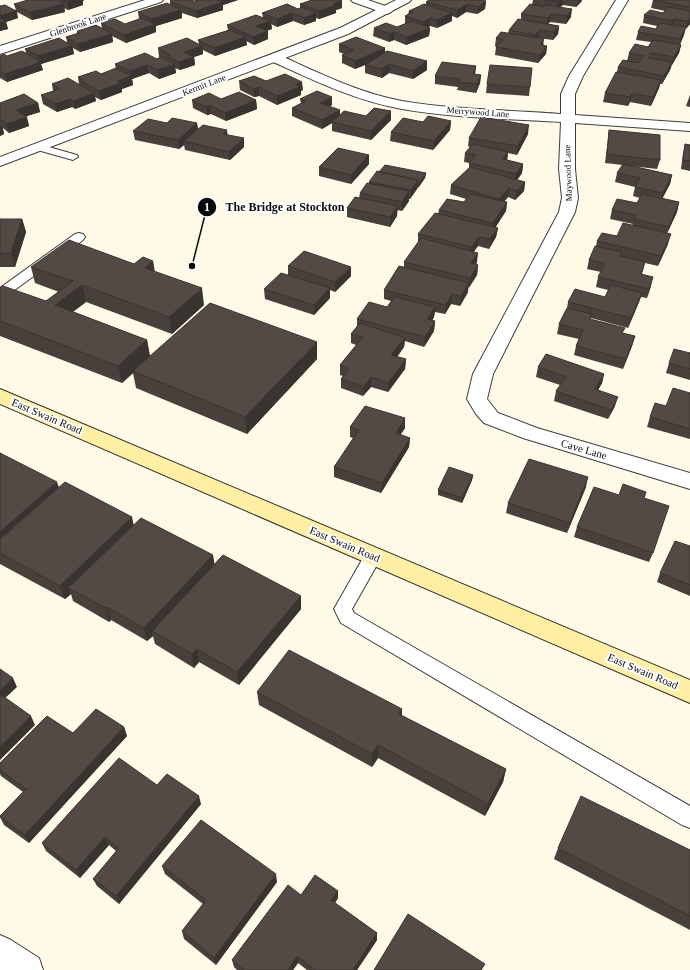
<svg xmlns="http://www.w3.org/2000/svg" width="690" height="970" viewBox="0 0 690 970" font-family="Georgia,serif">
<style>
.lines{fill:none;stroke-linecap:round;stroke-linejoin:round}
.service-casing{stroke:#3d3d3d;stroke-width:2}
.minor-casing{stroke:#3d3d3d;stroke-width:2}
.tertiary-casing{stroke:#3d3d3d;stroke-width:2}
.secondary-casing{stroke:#2c2c2c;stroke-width:2}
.service{fill:#fff;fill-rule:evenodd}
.minor{fill:#fff;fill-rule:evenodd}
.tertiary{fill:#fff;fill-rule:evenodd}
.secondary{fill:#ffefa2;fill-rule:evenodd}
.wall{fill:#47403b}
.shaded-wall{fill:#3a3430}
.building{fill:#534a45;stroke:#3a3430}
.labels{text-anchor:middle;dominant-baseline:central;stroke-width:4;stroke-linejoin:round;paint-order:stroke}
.far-street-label{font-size:9px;fill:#0a0a0a;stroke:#fff}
.street-label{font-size:11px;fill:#0a0a0a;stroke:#fff}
.leader{fill:none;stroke:#0a0a0a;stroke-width:1.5}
.callout-dot{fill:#0a0a0a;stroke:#fff;stroke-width:1.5}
.mark-label{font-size:12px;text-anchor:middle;font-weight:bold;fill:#fff}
.callout-label{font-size:12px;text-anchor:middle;font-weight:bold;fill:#0a0a0a;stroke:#fff;stroke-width:4;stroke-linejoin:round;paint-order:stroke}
</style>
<rect width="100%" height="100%" fill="#fff9e7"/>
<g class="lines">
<defs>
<path id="service" d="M38 144 77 155 78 157 73 160 34 149 33 147 34 145Z
M79 233 83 234 85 237 83 240 5 297 0 298V288L75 234Z
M373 549 379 551 382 556 352 609 354 613 690 806V828L682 825 341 623 334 609 367 551Z"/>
<path id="minor" d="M145 0H163L161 2 0 54V46Z
M351 0H368L391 8 393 10 391 12 387 14 353 2Z
M616 0H628L583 76 575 94V115L690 123V131L575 123V169L578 198 575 212 493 374 487 399 498 413 537 428 690 473V489L523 438 484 423 476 414 467 399 473 374 559 212 562 198 559 169 561 122C508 119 454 118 402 109 356 101 313 80 271 61L269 58 271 55H279C319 73 359 93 402 101 454 110 509 110 561 114V94L569 76Z
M0 935 11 940 39 958 43 970H0Z"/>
<path id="tertiary" d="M396 0H411L409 2 348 34 0 166V157L340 28Z"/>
<path id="secondary" d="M0 389 690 680V703L0 404Z"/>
</defs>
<use href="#service" class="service-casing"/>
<use href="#minor" class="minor-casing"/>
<use href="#tertiary" class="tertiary-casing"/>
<use href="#secondary" class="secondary-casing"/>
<use href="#service" class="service"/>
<use href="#minor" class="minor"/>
<use href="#tertiary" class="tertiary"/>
<use href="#secondary" class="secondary"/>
</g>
<path class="wall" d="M57 0H84L83 1V5L68 10 64 8 65 12 32 20 17 12 18 18 6 22 8 29 0 31V6L16 10 14 4 59 2Z
M198 0H238L223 5V10L197 18 182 13V18L156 26V32L126 43 112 36 113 42 80 52 73 48 74 54 41 64 43 70 7 82 0 78V56H7L26 53 25 49 67 42 66 37 77 34V31L102 29 101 23 125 24 139 19 138 12 170 5V1H194Z
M533 0H582L581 2 576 7 563 5 560 7 571 17 566 24 550 22 548 24 559 26 558 34 553 40 538 38 544 45 547 46 546 54 538 63 495 55 496 47 495 46 496 38 508 33 509 30 521 20V14L532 5Z
M653 0H690V24L685 29 684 35 680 44 681 45 679 53 672 65 670 70 662 84H660L659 88 651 106 630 102 628 106 603 102 605 93 617 72 618 67 627 61 629 53 648 47 651 42 636 40 638 32 656 29 657 26 643 23 644 15 663 13 665 11 651 8Z
M486 1 485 9 477 14 466 12 457 18 452 16V21L437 28 430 26 428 27 430 28 429 36 406 45 394 40 389 42 373 36 374 28 397 27 405 24V16L408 14 409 11 426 5V2Z
M300 4 342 8 336 10V13L319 19 316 18V21L304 25 293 21 277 27 271 24 272 29 266 31 268 39 254 45 246 41 247 45 215 56 203 50V54L194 57 195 65 180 70 175 68 176 73 159 79 149 73 132 79 133 85 122 89V92L101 100 95 97 96 101 75 109 72 107 57 112 43 104 41 95 53 91 52 84H79L78 77 101 74 116 69 115 64 157 59 160 57H159L158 48 199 44 198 40 228 30 227 25 263 17 262 13 298 9 300 8Z
M339 44 385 48V52L427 61V70L413 79 389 73 382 78 365 73V65L367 64 355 69 342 63V55L344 54 339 52Z
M476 66 475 74 481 75 480 83 476 93 457 90 458 87 435 84V76Z
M239 81H266L303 90 301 91V95L277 105 259 96 254 97 240 90Z
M487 84 530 87 529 96 486 93Z
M690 95V107L686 106Z
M332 97V105L330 106 340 115 366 116 391 111V120L371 140 332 131V123L322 129 292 116V108L301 103 300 99Z
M221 99 256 100 257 109 226 121 211 114 207 115 193 108 192 100Z
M0 103H38L40 112 26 116 29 126 9 133 3 128 4 134 0 136Z
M451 121 450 130 433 150 390 141 391 132Z
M167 123H197L198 129 244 147 230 160 185 150 184 145 179 149 135 140 133 131Z
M609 130 660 160 657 169 631 166 672 175 670 184 662 199 679 202 677 212 667 233 668 244 658 266 645 263 642 274 651 286 647 298 641 297 639 302 628 328 591 318 590 319 623 333 635 336 632 346 623 369 574 355 576 346 579 339 557 334 559 324 567 308 568 302 605 297 608 290 596 287 598 277 601 272 587 269 589 260 596 246 597 241 617 236 632 225 633 224 610 219 612 210 637 203 640 198 633 196 635 187 615 182 617 173 623 165 605 163 608 139Z
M528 134 517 155 508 153 507 160 523 164 522 173 517 180 525 182 524 191 515 200 508 197 504 202H507L506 211 495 227 498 228 496 237 489 249 478 246 474 251 477 262 476 265H478L477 275 468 288V292L460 306 451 304 445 314 435 312 434 317 432 321H435L434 331 424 347 405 341 404 347 397 357 406 359 405 369 388 392 371 387 363 396 341 388V379L343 376 340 375V365L356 345 351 343V334L357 326V319L387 307 391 301 384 299V290L404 267V262L418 243V234L438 214 439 210 464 202 466 199 450 194 451 185 469 168V163L464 162 465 153 470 147 468 146 469 138Z
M685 144 690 145V171L681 169 683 153Z
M369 155V164L351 184 319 176V167Z
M379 172 426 173 425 178 418 188V187L417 189 410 199H409V201L402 211 397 210V216L390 227 347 217V208L359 198 360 193 369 183V182Z
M0 219H22L26 232 15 267H0Z
M153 261 154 271 204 305 172 334 86 302 73 312 147 340 150 356 317 359 247 434 136 388 133 373 122 383 0 336V288L46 301 59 292 35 283 31 267 134 264Z
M288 266 351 276 335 292 330 290V298L314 315 265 299 264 289 288 275Z
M690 353V380L666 373 669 363Z
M538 367 604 374 602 383 598 390 615 406 608 419 554 401 556 391 560 385 536 377Z
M690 393V439L647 427 650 417 666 406Z
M350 427 405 428 400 435 410 438 409 447 381 493 334 477V467L353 438 350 437Z
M0 453 59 487 134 525 213 555 214 564 301 596V609L239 685 199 662 194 668 155 644 153 636 147 641 111 620 109 622 73 601 71 594 65 599 0 564Z
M473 475 472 480 462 503 438 495V490Z
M586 487 567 533 506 513 508 503Z
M619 495 644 498 653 553 649 562 574 537 577 527Z
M690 546V596L657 582 660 573Z
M257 692 402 709V716L506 769 503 782 485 816 378 758 372 767 259 705Z
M124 727 127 736 29 843 4 825 0 817V816L23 792 1 776 0 774V763Z
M157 785 201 804 119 904 97 886 93 879 116 851 109 845 80 878 46 851 42 843Z
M558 848 690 850V930L554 859Z
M162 866 277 882 216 965 184 939 182 931 203 904 165 874Z
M338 891V898L335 903 377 933V940L357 970H307L298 963 293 970H237L234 967 232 960 301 895Z"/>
<path class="shaded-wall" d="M74 0H84L83 1V5L68 10 67 2Z
M222 0H238L223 5V10L197 18 196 11 222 2Z
M342 0V8L336 10V13L319 19V11L333 4Z
M561 0H563V5L557 10 558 2Z
M578 0H582L581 2 576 7Z
M486 1 485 9 477 14 478 7Z
M64 4 65 12 32 20 30 12Z
M467 4 466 12 457 18V10Z
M572 9 571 17 566 24 567 16Z
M181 10 182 18 156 26V32L126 43 124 35 152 25 151 19Z
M16 11 18 18 6 22 8 29 0 31V16Z
M292 13 293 21 277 27V19Z
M316 13V21L304 25V18Z
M452 13V21L437 28V20Z
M551 14 550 22 546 26 548 18Z
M431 18 430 26 423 30V22Z
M690 18V24L686 29 687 21Z
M674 19 672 27 670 29 672 21Z
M271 21 272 29 256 34V26Z
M559 26 558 34 553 40 554 32Z
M686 27 684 35 679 47 680 39Z
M430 28 429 36 406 45 407 37Z
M540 30 538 38 534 43 535 35Z
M268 31V39L254 45 253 37Z
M394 32V40L389 42 390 34Z
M112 34 113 42 80 52 78 44Z
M246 37 247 45 215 56 214 48Z
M544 39 543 47 540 45Z
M681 45 679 53 672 65 674 57Z
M72 46 74 54 41 64 43 70 7 82 5 74 39 62 38 56Z
M202 46 203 54 185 60 184 52Z
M547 46 546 54 538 63 540 55Z
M385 48V57L355 69V61Z
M194 57 195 65 180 70 179 62Z
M427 61V70L413 79V71Z
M672 62 670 70 662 84 664 76Z
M175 64 176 73 159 79 158 70Z
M389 64V73L382 78V69Z
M147 65 149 73 132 79 133 85 122 89V92L101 100 99 91 117 81 131 76 130 71Z
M476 66 475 74H473Z
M481 75 480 83 476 93 477 84Z
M661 80 659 88 651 106 653 97Z
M302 82 303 90 301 91V95L277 105V96L295 84Z
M259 87V96L254 97V89Z
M94 93 96 101 75 109 73 101Z
M632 94 630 102 628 106 630 97Z
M332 97V105L320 111V103Z
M70 99 72 107 57 112 55 104Z
M256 100 257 109 226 121 225 113Z
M38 103 40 112 18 119 16 110Z
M210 105 211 114 207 115 206 107Z
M340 110V119L332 122V123L322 129V120Z
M391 111V120L371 140V131Z
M27 117 29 126 9 133 7 124Z
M451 121 450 130 433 150 434 141Z
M197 123 198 132 184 141V145L179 149 178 140Z
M529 125 528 134 517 155 518 146Z
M0 126H2L4 134 0 136Z
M227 130 228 139 223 134Z
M244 138V147L230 160 229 152Z
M508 152 507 161 503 159Z
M369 155V164L351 184V175Z
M523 164 522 173 515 183 516 174Z
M426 173 425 178 418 188 419 183Z
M672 175 670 184 660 203 663 193Z
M418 180 417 189 410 199 411 190Z
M525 182 524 191 515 200 517 191Z
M509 188 508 197 498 208 499 199Z
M409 191V201L402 211V202Z
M507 202 506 211 492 233 493 223Z
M679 202 677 212 666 236 669 227Z
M398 206 397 216 390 227V217Z
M22 219 26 232 15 267 11 253Z
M498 228 496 237 489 249 490 239Z
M671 234 668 244 658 266 661 256Z
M479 237 478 246 470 257 471 247Z
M478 253 477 262 470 273 471 263Z
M153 261 156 278 145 268Z
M478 265 477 275 469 288 470 278Z
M351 267V276L335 292V282Z
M653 277 651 286 647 298 649 289Z
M469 283 468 292 460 306 461 296Z
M82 285 86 302 59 322 55 305Z
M202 288 204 305 172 334 169 317Z
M330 288V298L314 315V305Z
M642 293 639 302 628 328 631 318Z
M452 294 451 304 445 314 446 305Z
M435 307 434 317 427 329V319Z
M435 321 434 331 424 347 425 337Z
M635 336 632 346 623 369 626 359Z
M405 338 404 347 391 365V355Z
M147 340 150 357 133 371V373L122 383 118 366Z
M317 342V359L247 434 245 417Z
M406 359 405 369 388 392V383Z
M604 374 602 383 593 399 595 389Z
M371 377V387L363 396 364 387Z
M618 397 615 406 608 419 611 410Z
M405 418V428L395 443 396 433Z
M410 438 409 447 381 493 382 483Z
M473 475 472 480 462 503V498Z
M588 477 586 487 567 533 570 523Z
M57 482 62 496 0 550V532Z
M132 517 135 531 68 588 71 594 65 599 60 586Z
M213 555 215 568 152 631 153 636 147 641 144 628Z
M301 596V609L239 685 237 672Z
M107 607 111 620 109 622 106 608Z
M197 649 199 662 194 668 192 654Z
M13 678 17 687 2 701 0 698V690Z
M402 709 401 722 399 714Z
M31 716 35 725 0 760V747Z
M124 727 127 736 29 843 25 835Z
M378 745V758L372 767V754Z
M506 769 503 782 485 816 488 804Z
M199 796 201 804 119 904 116 896Z
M105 837 109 845 80 878 76 870Z
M276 874 277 882 216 965 214 958Z
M338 891V898L331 908V900Z
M377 933V940L357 970H353Z
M297 956 298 963 293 970H288Z"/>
<path class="building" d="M28 0H56L64 4 30 12 14 4Z
M63 0H74L67 2Z
M174 0H191L194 1 198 0H218L223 2 196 11 170 1Z
M312 0H342L333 4 336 5 319 11 300 4Z
M429 0H480L486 1 478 7 467 4 457 10 426 2Z
M545 0H561L558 2Z
M653 0H690V7Z
M167 3 181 10 151 19 138 12Z
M287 4 298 9 302 7 316 13 304 18 292 13 277 19 262 13Z
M424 4 452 13 437 20 431 18 423 22 405 16 413 12 409 11Z
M530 4 544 7 545 5 572 9 567 16 551 14 548 18 521 14Z
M5 5 16 11 0 16V6Z
M668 7 690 11V18L687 21 674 19 672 21 644 15 650 10 663 13Z
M256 15 271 21 256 26 268 31 253 37 227 25Z
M0 18 6 21 0 23Z
M142 18 155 24 124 35 101 23 115 19 125 24Z
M518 19 559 26 554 32 540 30 535 35 509 30Z
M412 21 430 28 407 37 394 32 390 34 374 28 386 23 397 27Z
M659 23 686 27 680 39 638 32 641 26 656 29Z
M96 25 112 34 78 44 66 37 79 33 77 31Z
M230 30 246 37 214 48 198 40Z
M501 32 544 39 540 45 547 46 540 55 496 47 503 40 496 38Z
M356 37 385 48 355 61 342 55 354 50 339 44Z
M59 38 72 46 38 56 25 49Z
M187 38 202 46 184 52 194 57 179 62 167 56 170 55 158 48Z
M653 40 681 45 674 57 651 53 648 58 672 62 664 76 618 67 623 60 639 63 643 56 629 53 635 44 648 47Z
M22 51 41 62 5 74 0 71V56L4 54 7 56Z
M387 51 427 61 413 71 389 64 382 69 365 65Z
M145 53 157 59 161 57 175 64 158 70 147 65 130 71 115 64Z
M442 62 476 66 473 74 481 75 477 84 458 82 460 79 435 76Z
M490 65 532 68 530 87 487 84Z
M116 68 131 76 117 81 121 83 99 91 81 81H83L78 77 96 71 101 74Z
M616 72 661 80 653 97 632 94 630 97 605 93Z
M285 74 302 82 295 84 300 87 277 96 259 87 254 89 239 81 254 76 266 81Z
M68 78 94 93 73 101 70 99 55 104 41 95 60 89 52 84Z
M317 91 332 97 320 103 340 110 322 120 292 108 306 101 300 99Z
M239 92 256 100 225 113 210 105 206 107 192 100 209 93 221 99Z
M24 94 38 103 16 110 27 117 7 124 0 119V103Z
M374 108 391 111 371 131 332 122 344 111 366 116Z
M428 116 451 121 434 141 391 132 403 118 423 122Z
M481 117 529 125 518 146 469 138Z
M172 118 197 123 178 140 133 131 148 119 167 123Z
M203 125 227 130 223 134 244 138 229 152 184 141Z
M609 130 660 135V160L607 154Z
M473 144 508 152 503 159 523 164 516 174 469 163 476 155 465 153Z
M685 144 690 145V161L683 160Z
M338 148 369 155 351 175 319 167Z
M623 164 672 175 663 193 635 187 640 178 617 173Z
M385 165 426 173 419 183H418V180L379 172Z
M470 167 525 182 517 191 509 188 499 199 451 185Z
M377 171 418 180 411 190 369 182Z
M367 183 409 191 402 202 360 193Z
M470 194 507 202 493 223 439 210 447 199 464 202Z
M642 194 679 202 669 227 634 219 636 215 612 210 617 199 637 203Z
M355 197 398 206 390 217 347 208Z
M435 213 498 228 490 239 479 237 471 247 418 234Z
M0 219H22L11 253 0 254Z
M623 223 671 234 661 256 597 241 602 233 617 236Z
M421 238 478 253 471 263 478 265 470 278 404 262Z
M69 240 134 264 143 257 153 261 145 268 202 288 169 317 82 285 55 305 147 340 118 366 0 321V288L3 286 46 301 73 281 31 267Z
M595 246 622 252 620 256 645 262 641 274 653 277 649 289 598 277 605 263 589 260Z
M304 251 351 267 335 282 288 266Z
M399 266 469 283 461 296 452 294 446 305 384 290Z
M281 273 330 288 314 305 264 289Z
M611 285 642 293 631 318 568 302 575 289 605 297Z
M395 297 435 307 427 319 435 321 425 337 357 319 369 302 387 307Z
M210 303 317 342 245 417 133 371Z
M567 308 592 314 590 319 625 328 622 333 635 336 626 359 576 346 583 330 559 324Z
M360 323 405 338 391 355 406 359 388 383 371 377 364 387 341 379 349 369 340 365 363 337 351 334Z
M674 349 690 353V369L669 363Z
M546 354 604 374 595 389 618 397 611 410 556 391 566 377 538 367Z
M673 388 690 393V429L650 417 655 403 666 406Z
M365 406 405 418 396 433 410 438 382 483 334 467 359 430 350 427Z
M0 453 57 482 0 532Z
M529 459 588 477 570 523 508 503Z
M449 467 473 475 462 498 438 490Z
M65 482 132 517 60 586 0 553V539Z
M623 484 646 492 644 498 669 506 653 553 577 527 594 487 619 495Z
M141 518 213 555 144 628 107 607 106 608 68 588Z
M675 541 690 546V585L660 573Z
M223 555 301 596 237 672 197 649 192 654 152 631Z
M289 650 402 709 399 714 506 769 488 804 378 745 372 754 257 692Z
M0 669 13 678 0 690Z
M0 694 31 716 0 747Z
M96 709 124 727 25 835 0 817V816L26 789 0 770V763L47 716 73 733Z
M119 758 157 785 167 774 199 796 116 896 93 879 119 848 105 837 76 870 42 843Z
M581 796 690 850V916L558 848Z
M201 820 276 874 214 958 182 931 206 900 162 866Z
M315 875 338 891 331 900 377 933 353 970H315L297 956 288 970H244L232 960 288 885 301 895Z
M408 914 485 964 481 970H374Z"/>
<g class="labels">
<g class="far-street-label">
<text transform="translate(78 25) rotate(-18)">Glenbrook Lane</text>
<text transform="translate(204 85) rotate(-21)">Kermit Lane</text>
<text transform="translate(478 112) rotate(4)">Merrywood Lane</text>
<text transform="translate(568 173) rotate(-92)">Maywood Lane</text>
</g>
<g class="street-label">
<text transform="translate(47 416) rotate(23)">East Swain Road</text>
<text transform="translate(584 449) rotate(16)">Cave Lane</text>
<text transform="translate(345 544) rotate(23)">East Swain Road</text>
<text transform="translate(643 671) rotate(23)">East Swain Road</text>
</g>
</g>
<path class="leader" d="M192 266L207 207"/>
<g class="callout-dot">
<circle cx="192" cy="266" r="4"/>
<circle cx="207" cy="207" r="10"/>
</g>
<g class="mark-label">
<text x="207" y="211">1</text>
</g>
<g class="callout-label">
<text x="285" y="211">The Bridge at Stockton</text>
</g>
</svg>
